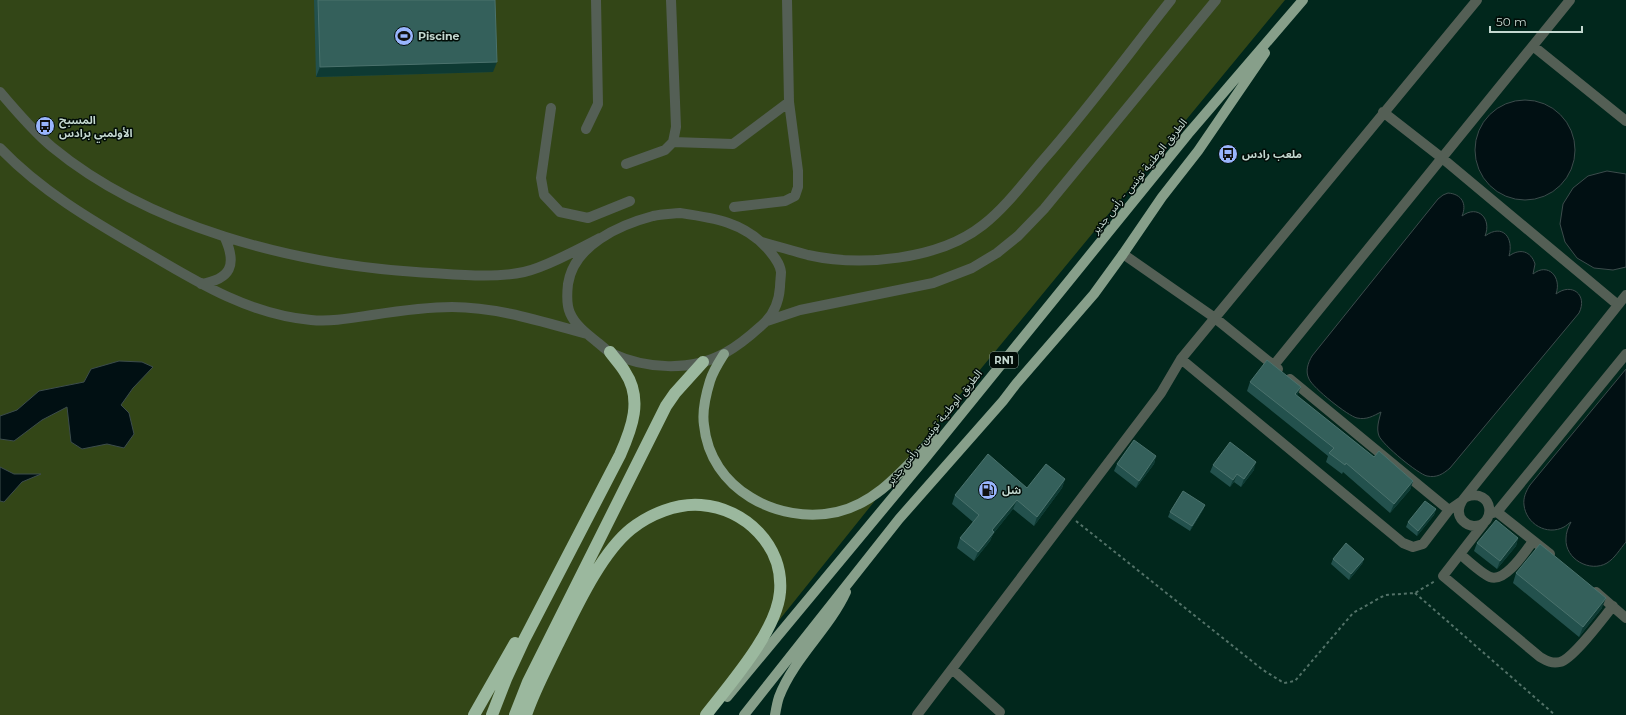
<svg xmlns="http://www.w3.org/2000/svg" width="1626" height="715" viewBox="0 0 1626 715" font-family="Montserrat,'Noto Sans Arabic',sans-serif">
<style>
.green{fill:#334617}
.water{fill:#011013;stroke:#3c4c4c}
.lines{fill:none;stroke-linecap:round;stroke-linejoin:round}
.path{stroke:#537268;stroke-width:2;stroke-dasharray:3 3;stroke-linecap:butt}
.minor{stroke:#545f55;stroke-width:10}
.major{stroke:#879f8a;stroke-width:10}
.highway{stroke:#9bb89e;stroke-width:12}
.wall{fill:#23514d}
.shaded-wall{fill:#0e3a33}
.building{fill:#34605b;stroke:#4b726d}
.labels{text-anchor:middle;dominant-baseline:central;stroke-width:3;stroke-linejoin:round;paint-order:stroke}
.shield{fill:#020d08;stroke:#8a9b94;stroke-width:1}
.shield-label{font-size:10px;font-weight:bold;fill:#c4d8d0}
.poi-label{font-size:11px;font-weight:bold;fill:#c4d8d0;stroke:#020d08;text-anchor:start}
.street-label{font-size:11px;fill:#c4d8d0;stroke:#020d08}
</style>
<rect width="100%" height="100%" fill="#01271c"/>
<path class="green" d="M0 0H1285L979 371 703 715H0Z"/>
<path class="water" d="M1475 150a50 50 0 1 1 100 0a50 50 0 1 1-100 0Z
M1607 171 1626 174V267L1613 270 1594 268 1577 258 1565 242 1560 224 1563 204 1573 188 1588 176Z
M1448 193C1462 194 1467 204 1462 216 1478 204 1492 219 1485 236 1503 223 1514 238 1509 256 1520 248 1531 251 1535 264L1533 274C1548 262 1562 277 1556 294 1572 282 1588 295 1579 313L1450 468C1443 474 1437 478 1427 476 1418 474 1383 445 1379 436 1376 428 1379 420 1381 412 1373 416 1367 420 1357 418 1348 416 1313 388 1309 379 1305 371 1308 363 1312 356L1438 199 1443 195Z
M119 361 142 362 153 367 133 388 121 405 129 413 134 434 124 448 107 444 82 449 71 442 67 407 42 420 14 441 0 439V416L17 410 39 391 84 382 91 369Z
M1626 369V542C1620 549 1615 558 1607 563 1590 573 1565 559 1566 539 1566 532 1568 528 1571 522 1569 523 1566 526 1564 527 1547 536 1526 524 1524 505 1523 498 1526 491 1530 485Z
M0 467 14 474H41L22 482 4 502 0 501Z"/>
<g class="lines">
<path class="path" d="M1076 521 1263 670 1284 683 1295 681 1353 613 1385 595 1415 593 1435 581
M1415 593 1555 715"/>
<path class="minor" d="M1533 46 1626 121
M0 92C16 111 33 131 52 147 149 227 293 264 416 272 448 274 493 279 524 272 546 267 579 249 600 238
M551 108 541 178 544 195 560 212 588 218 630 201
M1383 112 1442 158 1618 305
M586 129 598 104 596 0
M673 142 733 144 789 102
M0 148C40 190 91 220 141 249 195 281 247 314 311 320 331 322 352 318 372 315 398 311 425 307 452 307 498 307 543 322 587 334
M626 164 665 150 673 142 676 127 671 0
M734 207 785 201 795 196 798 187V171L789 102 787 0
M680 213C714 218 743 222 767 248 773 255 780 263 781 272 781 276 780 282 780 287 779 302 773 316 761 326 750 336 738 346 725 353 691 372 645 369 611 353 606 350 601 345 597 342 587 334 575 325 570 313 566 304 567 293 568 284 574 245 619 225 653 216 662 214 671 214 680 213Z
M762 242C777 246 793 251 808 255 861 267 939 260 983 225 1006 207 1025 181 1044 159 1089 108 1129 53 1171 0
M1123 254 1215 318 1278 369
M201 284C231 279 237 265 225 238
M767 321 800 310 933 283 972 268 997 253 1018 236 1044 209 1216 0
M1181 359 1403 543 1413 547 1423 544 1449 510 1462 501
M1274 365 1570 0
M1290 379 1449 510
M1466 497C1494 487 1497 526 1474 526 1470 526 1466 524 1463 521 1457 515 1458 508 1462 501L1626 295
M1497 512 1550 554
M1489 514 1497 512 1626 354
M1484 523 1443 576 1540 657C1547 661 1552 664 1560 662 1573 659 1603 618 1613 606
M1460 554C1467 560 1482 574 1490 577 1505 583 1525 552 1533 541
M1596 592 1626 618
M952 669 1000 712
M917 715 1161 393 1181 359 1477 0"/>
<path class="major" d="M724 354C719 362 713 371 710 381 706 394 702 412 704 425 710 489 778 525 837 512 878 503 906 466 934 438
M727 697 923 461 1188 134 1303 0
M744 715 899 519 1003 401 1016 384 1094 294 1123 254 1162 197 1198 151 1265 53
M775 715C776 709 777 703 779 697 794 658 829 629 846 592"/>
<path class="highway" d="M474 715 515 643
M492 715 506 679 524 640 620 455C632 428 643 399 625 372 621 365 615 359 610 352
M515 715 528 682 666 406 675 393 703 362
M526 715C534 691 546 669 557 646 575 610 600 554 631 529 650 514 677 503 701 505 745 508 784 546 780 592 777 631 730 684 706 715"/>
</g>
<path class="wall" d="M314 0H495L493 72 316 77Z
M1250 382 1297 396 1374 457 1413 481 1410 490 1390 513 1343 472 1342 474 1326 462 1328 456 1247 391Z
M1156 456 1154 464 1136 488 1114 471 1117 464Z
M1213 465 1254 470 1241 487 1234 482 1230 487 1210 472Z
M1065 479 1062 488 1034 526 1013 509 993 534 990 541 974 561 957 548 960 538 973 522 952 504 955 495 1027 488Z
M1205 505 1203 510 1190 531 1168 517 1170 512Z
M1436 509 1434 515 1417 536 1406 527 1408 522Z
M1518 538 1516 546 1497 569 1474 551 1477 543Z
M1333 559H1364L1362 564 1349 580 1331 564Z
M1516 573 1602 608 1579 637 1513 583Z"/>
<path class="shaded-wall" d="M497 62 493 72 316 77 320 67Z
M1301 387 1297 396 1295 394Z
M1156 456 1154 464 1136 488 1139 481Z
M1256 462 1254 470 1241 487 1244 479Z
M1237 474 1234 482 1230 487 1233 480Z
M1065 479 1062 488 1034 526 1037 517Z
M1413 481 1410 490 1390 513 1394 504Z
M1017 500 1013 509 993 534 990 541 974 561 978 552 992 530Z
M1205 505 1203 510 1190 531 1192 526Z
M1436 509 1434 515 1417 536 1418 531Z
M1518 538 1516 546 1497 569 1500 561Z
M1364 559 1362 564 1349 580 1351 574Z
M1606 598 1602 608 1579 637 1583 627Z"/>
<path class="building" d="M318 0H495L497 62 320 67Z
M1267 360 1301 387 1295 394 1374 457 1379 451 1413 481 1394 504 1346 463 1345 465 1329 453 1334 448 1250 382Z
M1134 440 1156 456 1139 481 1117 464Z
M1230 442 1256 462 1244 479 1237 474 1233 480 1213 465Z
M988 454 1027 488 1046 464 1065 479 1037 517 1017 500 992 530 994 532 978 552 960 538 979 515 955 495Z
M1183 491 1205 505 1192 526 1170 512Z
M1425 501 1436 509 1418 531 1408 522Z
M1496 520 1518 538 1500 561 1477 543Z
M1346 543 1364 559 1351 574 1333 559Z
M1540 544 1606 598 1583 627 1516 573Z"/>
<defs>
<symbol id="stadium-disc" viewBox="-11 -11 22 22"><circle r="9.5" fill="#99b5fd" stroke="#020d08"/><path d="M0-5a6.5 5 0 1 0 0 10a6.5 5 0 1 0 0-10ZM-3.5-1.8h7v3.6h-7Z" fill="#111"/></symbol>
<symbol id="bus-disc" viewBox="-11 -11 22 22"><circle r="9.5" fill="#99b5fd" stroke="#020d08"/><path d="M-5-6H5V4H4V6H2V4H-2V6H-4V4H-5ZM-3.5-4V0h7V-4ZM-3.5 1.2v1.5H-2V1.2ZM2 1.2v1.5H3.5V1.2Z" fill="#111"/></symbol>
<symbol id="fuel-disc" viewBox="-11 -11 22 22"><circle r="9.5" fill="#99b5fd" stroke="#020d08"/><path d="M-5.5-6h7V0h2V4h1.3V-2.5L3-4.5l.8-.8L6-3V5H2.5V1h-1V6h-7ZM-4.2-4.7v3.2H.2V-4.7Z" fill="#111"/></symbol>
</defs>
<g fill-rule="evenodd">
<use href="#stadium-disc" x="393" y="25" width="22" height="22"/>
<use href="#bus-disc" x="34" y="115" width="22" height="22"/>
<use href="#bus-disc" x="1217" y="143" width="22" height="22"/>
<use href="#fuel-disc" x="977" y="479" width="22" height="22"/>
</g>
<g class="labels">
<rect class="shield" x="990" y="352" width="28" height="16" rx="3"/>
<g class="shield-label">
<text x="1004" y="360">RN1</text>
</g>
<g class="poi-label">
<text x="418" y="36">Piscine</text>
<text x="59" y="120">المسبح<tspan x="59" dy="13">الأولمبي برادس</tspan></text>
<text x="1242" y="154">ملعب رادس</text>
<text x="1002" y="490">شل</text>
</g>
<g class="street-label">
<text transform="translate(1139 176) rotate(-51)">الطريق الوطنية تونس - رأس جدير</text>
<text transform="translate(934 427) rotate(-51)">الطريق الوطنية تونس - رأس جدير</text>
</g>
</g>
<path d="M1490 26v6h92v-6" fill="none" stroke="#c4d8d0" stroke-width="2"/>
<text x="1496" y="26" font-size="12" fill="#c4d8d0" stroke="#020d08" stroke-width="3" paint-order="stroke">50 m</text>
</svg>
